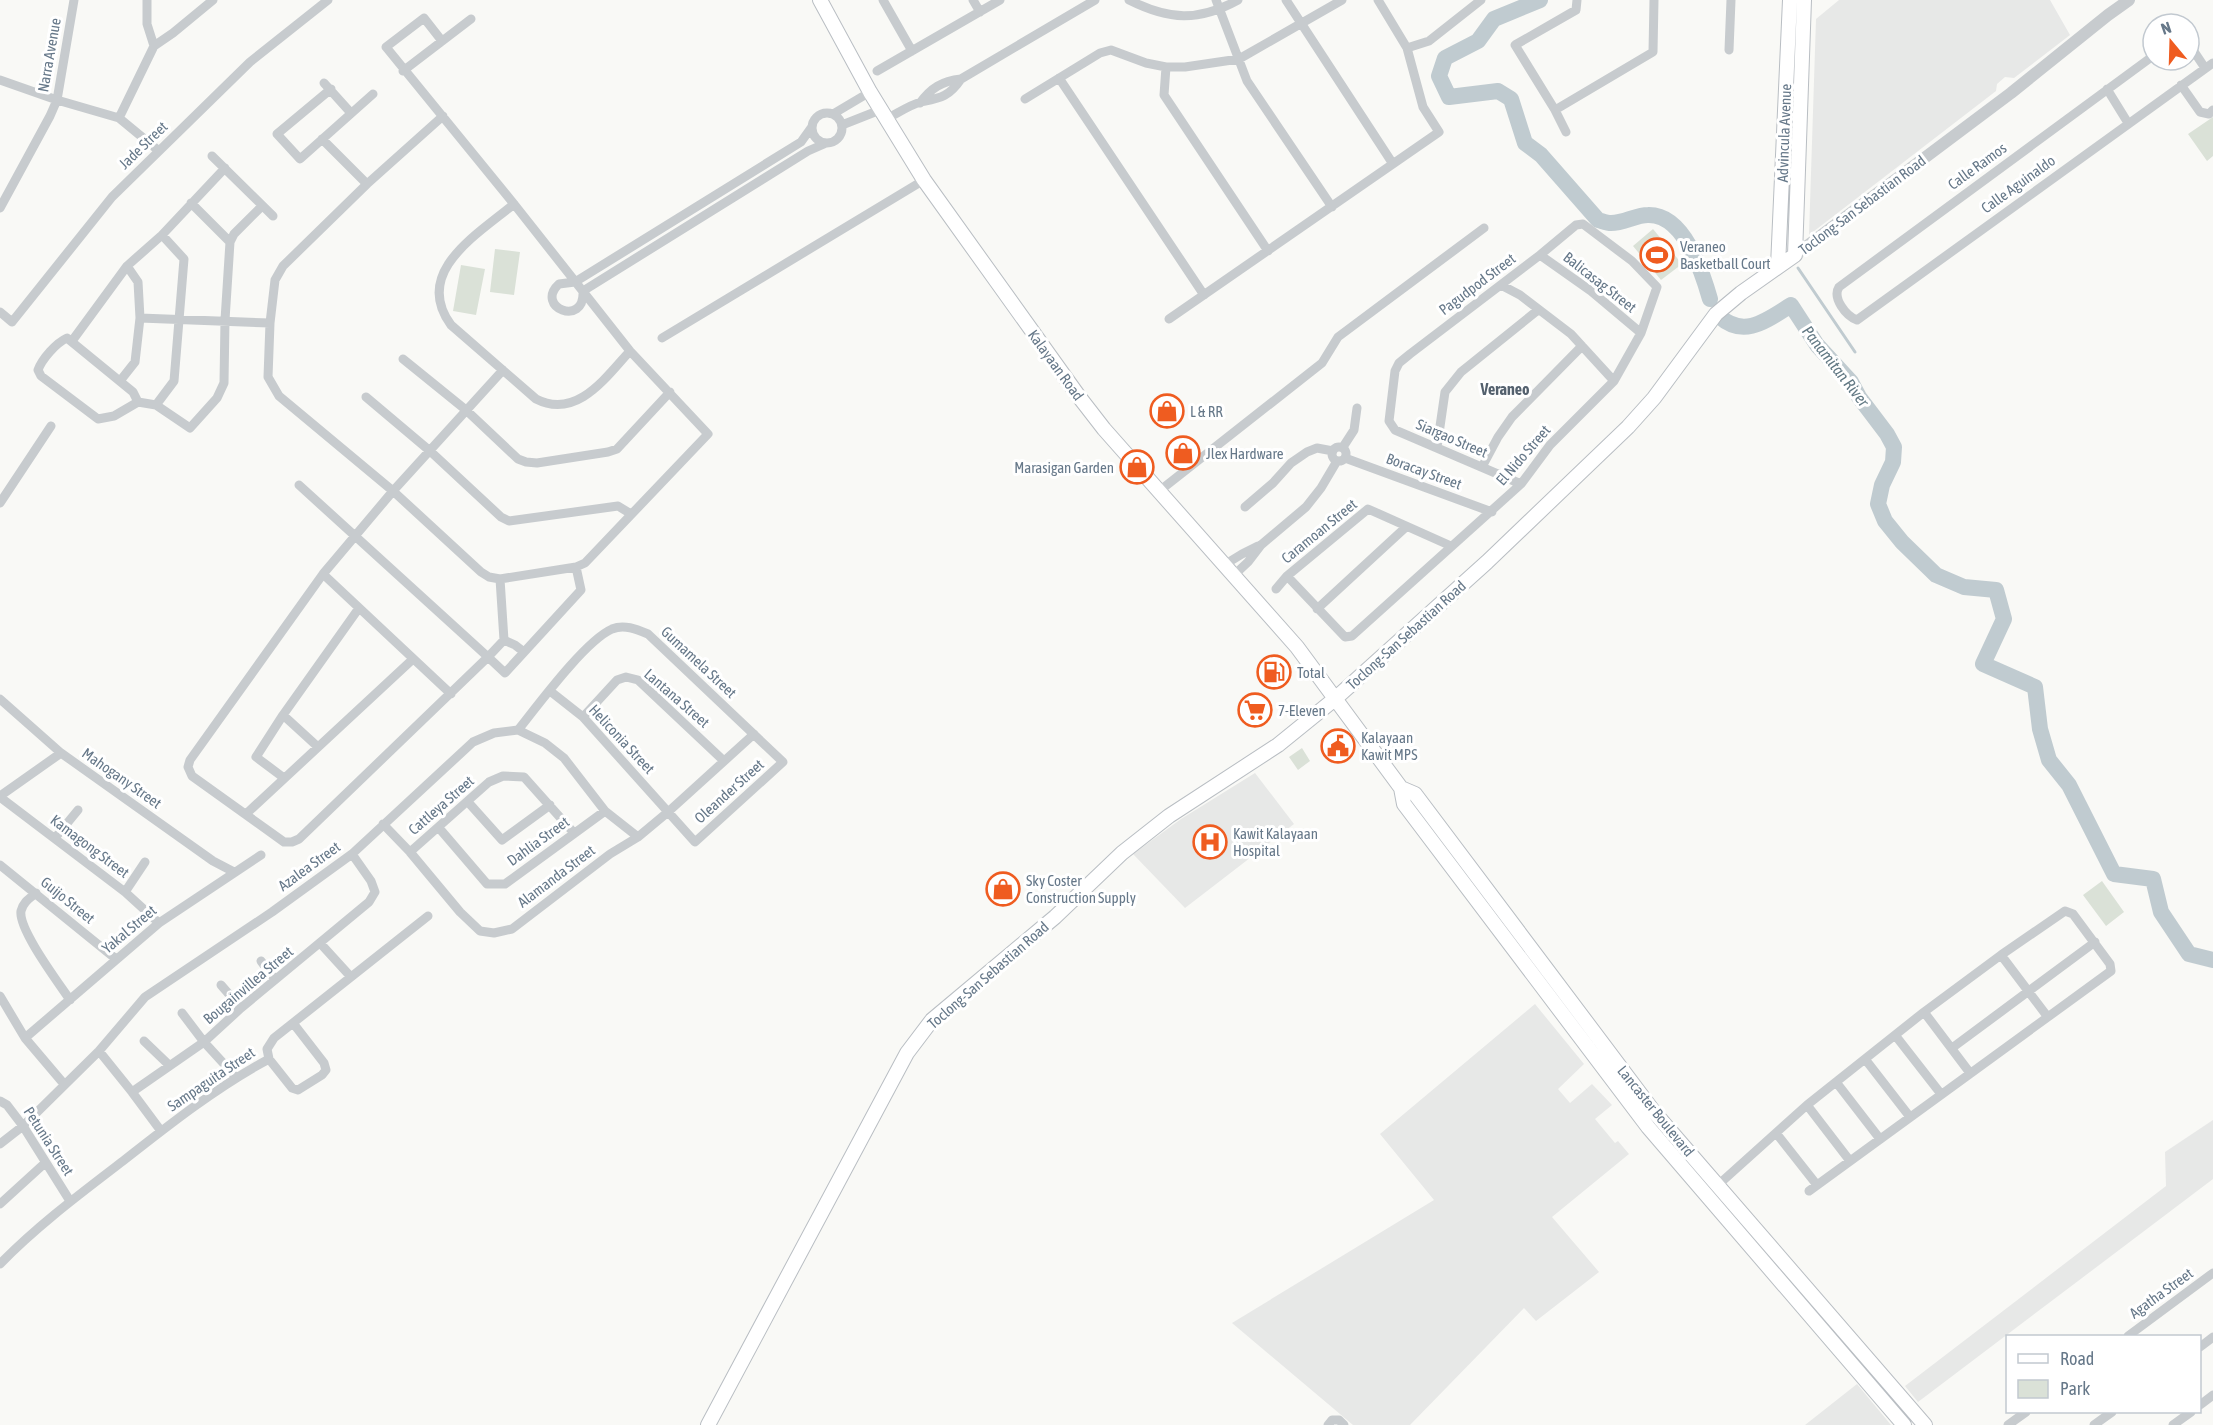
<svg xmlns="http://www.w3.org/2000/svg" width="2213" height="1425" viewBox="0 0 2213 1425" font-family="'Asap Condensed',sans-serif">
<style>
.built{fill:#e7e8e7}
.green{fill:#dae1d7}
.lines{fill:none;stroke-linecap:round;stroke-linejoin:round}
.stream{stroke:#c0cbd0;stroke-width:3}
.river{stroke:#c0cbd0;stroke-width:16}
.secondary-casing{stroke:#b9bec3;stroke-width:16}
.minor{stroke:#c7cbce;stroke-width:9}
.tertiary{stroke:#c7cbce;stroke-width:12}
.secondary{stroke:#fff;stroke-width:14}
.labels{text-anchor:middle;dominant-baseline:central;stroke-width:6;stroke-linejoin:round;paint-order:stroke}
.street-label{font-size:15px;fill:#667889;stroke:#fff}
.poi-label{font-size:15px;fill:#667889;stroke:#fff;text-anchor:start}
.water-label{font-size:16px;font-style:italic;fill:#627984;stroke:#fff}
.neighbourhood-label{font-size:16px;font-weight:bold;fill:#54616e;stroke:#fff}
</style>
<rect width="100%" height="100%" fill="#f9f9f6"/>
<path class="built" d="M1839 0H2050L2070 35 2014 78 2005 77 1997 84 1996 91 1809 235 1816 19Z
M1255 773 1294 824 1185 908 1133 854 1181 819Z
M1535 1004 1584 1064 1558 1089 1570 1103 1592 1084 1612 1105 1595 1119 1615 1143 1618 1141 1629 1154 1552 1217 1599 1272 1536 1321 1524 1308 1410 1425H1353L1232 1323 1434 1200 1380 1134Z
M2213 1120V1179L1918 1402 1905 1386 2166 1186 2165 1152Z
M1857 1384 1891 1425H1805Z"/>
<path class="green" d="M2213 117V156L2207 161 2188 134Z
M1653 229 1682 264 1661 280 1633 246Z
M495 249 520 252 514 295 490 292Z
M461 265 485 269 476 315 453 311Z
M1302 748 1310 761 1298 770 1289 757Z
M2102 881 2124 912 2106 926 2083 895Z"/>
<g class="lines">
<path class="stream" d="M1798 268 1855 352"/>
<path class="river" d="M1540 0 1494 19 1478 41 1445 58 1439 76 1449 97 1498 91 1511 99 1525 143 1541 155 1598 220C1602 221 1607 223 1611 223 1624 223 1636 215 1648 215 1684 214 1702 271 1710 299
M1719 316C1744 339 1767 320 1791 305L1817 345 1851 382 1859 397 1887 434 1894 447 1893 462 1882 485 1878 504 1885 521 1902 542 1936 575 1964 587 1996 590 2004 619 1983 664 2035 687 2040 729 2049 760 2069 785 2114 874 2153 879 2161 912 2189 954 2213 960"/>
<defs>
<path id="secondary" d="M820 0 870 92 924 180 1080 398 1104 429 1297 647 1401 788 1404 804 1648 1127 1904 1425
M1778 266 1790 0
M1401 788 1415 794 1654 1112 1925 1425
M708 1425 907 1053 932 1020 1055 917 1122 853 1169 816 1278 745 1336 698 1487 562 1628 427 1654 398 1716 314 1741 293 1795 255 1804 0"/>
</defs>
<use href="#secondary" class="secondary-casing"/>
<path class="minor" d="M147 0V24L154 46
M883 0 912 51
M973 0 980 12
M1129 0C1169 20 1198 22 1238 0
M1216 0 1247 81 1332 207
M1286 0 1393 164
M442 41 424 18 386 47 514 204 630 351 708 434 585 563 576 567 500 579 489 577 481 572 393 491 279 396 268 377 270 323 275 280 283 266 367 184 443 116
M2189 44 2205 68
M1407 48 1429 41 1481 0
M1729 50 1731 0
M2153 56 1839 287C1832 298 1846 316 1857 320L2213 63
M1166 67 1164 95 1268 251
M403 71 471 19
M877 71 1000 0
M1059 78 1204 295
M0 80 57 100 119 118 159 151
M324 83 351 113
M2181 85 2200 112 2209 114 2213 110
M331 89 277 134 300 159 373 94
M2107 89 2128 123
M1025 99 1100 53 1111 50 1146 63 1166 67H1185L1239 59 1342 0
M920 103C931 88 942 81 961 79L1095 0
M1555 110 1653 52 1654 0
M812 128a15 15 0 1 1 30 0a15 15 0 1 1-30 0Z
M833 114 870 92
M119 118 154 46 173 33 213 0
M886 119C897 114 909 105 921 102 940 98 949 97 961 79
M842 125 880 110
M811 128 801 142 575 282 559 284C534 307 585 328 583 291L808 151 824 144
M1566 132 1555 110 1515 45 1576 10 1577 0
M322 139 367 184
M212 156 273 216
M191 203 230 242
M514 204C478 234 412 272 451 325L536 399C577 420 606 377 630 351
M0 208 50 116 57 100 74 0
M1540 255 1591 291 1641 333
M1501 285 1520 295 1571 334 1614 381
M0 312 12 322 112 197 250 62 328 0
M140 318 270 323
M1169 319 1439 132 1423 107 1407 48 1378 0
M67 338 133 392 138 402 114 416 98 419 41 376 38 370C42 359 56 343 67 338Z
M662 338 924 180
M72 341 127 266 162 235 225 168
M403 359 466 410 518 459 526 462 537 463 608 452 617 449 670 392
M120 381 135 362 140 318 138 282 127 266
M366 397 430 451 501 517 509 521 618 506 631 514
M138 402 156 405 190 428 217 398 224 383 225 320 230 242 234 234 262 206
M156 405 174 381 184 259 162 235
M1332 454a7 7 0 1 1 14 0a7 7 0 1 1-14 0Z
M1343 447 1354 430 1357 408
M1437 447 1445 392 1461 372 1538 310
M1345 458 1492 512
M1482 467 1498 437 1512 417 1582 346
M299 485 488 657 299 839 292 842H284L192 776 188 767 190 760 323 574 393 491 503 370
M1158 492 1322 363 1338 337 1484 228
M0 503 51 426
M1245 507 1273 483 1291 463 1307 452 1317 448 1333 451
M1224 565 1242 554 1258 546
M323 574 451 694
M1233 576 1248 562 1261 545 1306 507 1321 488 1337 461
M1287 576 1345 637 1352 636 1521 484 1550 445 1614 381 1641 333 1657 287 1632 261 1583 224 1576 225 1540 255 1410 354 1399 363 1395 371 1389 421 1395 430 1521 484
M500 579 504 640
M1276 589 1287 576 1368 509 1451 546
M1317 609 1406 527
M524 652 515 645 504 640 488 657 505 673 581 590 576 567
M0 699 61 753 213 861 234 872
M283 715 318 747
M583 717 617 680 626 677 638 680 724 761
M518 730C538 705 585 641 612 629 624 624 636 629 648 634L783 762 695 842 583 717 550 691
M284 778 256 757 283 715 359 608
M0 796 61 753
M0 797 125 892 159 923
M468 802 502 840 550 805
M246 814 413 659
M383 824 410 852 460 912 480 931 494 933 512 929 610 854 638 837 668 812 754 734
M439 828 487 884H505L605 811
M55 838 78 810
M410 852 489 782 503 776 524 777 574 833
M0 865 116 959
M125 892 145 862
M36 893C30 898 23 902 21 911 18 929 58 982 70 1000
M320 943 351 977
M2001 955 2047 1016
M261 961 275 980
M221 985 241 1008
M0 996 25 1038 64 1084
M1924 1012 1970 1073
M182 1013 204 1042 236 1077
M1895 1035 1941 1094
M25 1038 159 923 261 855
M144 1041 169 1065
M1952 1048 2095 942
M99 1051 132 1092 161 1131
M269 1059 292 1088 298 1090 322 1075 326 1070 324 1063 293 1023
M1865 1059 1910 1117
M1836 1082 1880 1139
M132 1092 204 1042 241 1008 369 902 375 892 371 881 352 854
M0 1101 7 1105 23 1126 70 1201
M1807 1105 1850 1161
M1776 1133 1817 1185
M0 1144 23 1126 99 1051 145 997 272 912 352 854 473 742 494 733 518 730 545 743 564 758 605 811 638 837
M1718 1185 1807 1105 1924 1012 2001 955 2065 911 2073 914 2110 964 2111 971 1809 1191
M0 1204 45 1163
M0 1264C37 1226 80 1194 123 1161 170 1124 217 1087 269 1059L267 1049 274 1038 428 916
M2128 1336 2213 1273
M2200 1347 2213 1337
M2200 1405 2213 1395
M1328 1425 1332 1420H1339L1344 1425
M2008 1425 2026 1412
M2094 1425 2112 1412
M2173 1425 2191 1412"/>
<path class="tertiary" d="M1795 255 2011 93 2108 15 2129 0"/>
<use href="#secondary" class="secondary"/>
</g>
<defs>
<symbol id="stadium-ring" viewBox="-11 -11 22 22"><circle r="9.5" fill="#fff" stroke="#ef5c20" stroke-width="1.5"/><path d="M0-5a6.5 5 0 1 0 0 10a6.5 5 0 1 0 0-10ZM-3.5-1.8h7v3.6h-7Z" fill="#ef5c20"/></symbol>
<symbol id="shop-ring" viewBox="-11 -11 22 22"><circle r="9.5" fill="#fff" stroke="#ef5c20" stroke-width="1.5"/><path d="M-5-2.5h2.3a2.7 3.5 0 0 1 5.4 0H5L5.5 6h-11ZM-1.5-2.5h3a1.5 2.3 0 0 0-3 0Z" fill="#ef5c20"/></symbol>
<symbol id="fuel-ring" viewBox="-11 -11 22 22"><circle r="9.5" fill="#fff" stroke="#ef5c20" stroke-width="1.5"/><path d="M-5.5-6h7V0h2V4h1.3V-2.5L3-4.5l.8-.8L6-3V5H2.5V1h-1V6h-7ZM-4.2-4.7v3.2H.2V-4.7Z" fill="#ef5c20"/></symbol>
<symbol id="supermarket-ring" viewBox="-11 -11 22 22"><circle r="9.5" fill="#fff" stroke="#ef5c20" stroke-width="1.5"/><path d="M-6-5.5h2.5l.6 2H6L4.5 2H-2.5L-4.4-4H-6ZM-1.5 3.2a1.3 1.3 0 1 0 .1 0ZM3 3.2a1.3 1.3 0 1 0 .1 0Z" fill="#ef5c20"/></symbol>
<symbol id="civic-ring" viewBox="-11 -11 22 22"><circle r="9.5" fill="#fff" stroke="#ef5c20" stroke-width="1.5"/><path d="M-.6-6.5H3V-4.5H.6V-3L4-1V1h2V6H-6V1h2V-1L-.6-3ZM-1.2 2.5V6h2.4V2.5Z" fill="#ef5c20"/></symbol>
<symbol id="hospital-ring" viewBox="-11 -11 22 22"><circle r="9.5" fill="#fff" stroke="#ef5c20" stroke-width="1.5"/><path d="M-5-5h3v3.5h4V-5h3V5h-3V1.5h-4V5h-3Z" fill="#ef5c20"/></symbol>
</defs>
<g fill-rule="evenodd">
<use href="#stadium-ring" x="1638" y="236" width="38" height="38"/>
<use href="#shop-ring" x="1148" y="392" width="38" height="38"/>
<use href="#shop-ring" x="1164" y="434" width="38" height="38"/>
<use href="#shop-ring" x="1118" y="448" width="38" height="38"/>
<use href="#fuel-ring" x="1255" y="653" width="38" height="38"/>
<use href="#supermarket-ring" x="1236" y="691" width="38" height="38"/>
<use href="#civic-ring" x="1319" y="727" width="38" height="38"/>
<use href="#hospital-ring" x="1191" y="823" width="38" height="38"/>
<use href="#shop-ring" x="984" y="870" width="38" height="38"/>
</g>
<g class="labels">
<g class="street-label">
<text transform="translate(49 55) rotate(-80)">Narra Avenue</text>
<text transform="translate(1784 133) rotate(-88)">Advincula Avenue</text>
<text transform="translate(143 145) rotate(-44)">Jade Street</text>
<text transform="translate(1977 166) rotate(-36)">Calle Ramos</text>
<text transform="translate(2018 184) rotate(-36)">Calle Aguinaldo</text>
<text transform="translate(1862 205) rotate(-37)">Toclong-San Sebastian Road</text>
<text transform="translate(1600 282) rotate(38)">Balicasag Street</text>
<text transform="translate(1477 284) rotate(-37)">Pagudpod Street</text>
<text transform="translate(1056 365) rotate(54)">Kalayaan Road</text>
<text transform="translate(1452 438) rotate(23)">Siargao Street</text>
<text transform="translate(1523 455) rotate(-49)">El Nido Street</text>
<text transform="translate(1424 471) rotate(20)">Boracay Street</text>
<text transform="translate(1319 531) rotate(-39)">Caramoan Street</text>
<text transform="translate(1406 635) rotate(-42)">Toclong-San Sebastian Road</text>
<text transform="translate(699 662) rotate(43)">Gumamela Street</text>
<text transform="translate(677 698) rotate(41)">Lantana Street</text>
<text transform="translate(622 739) rotate(47)">Heliconia Street</text>
<text transform="translate(122 778) rotate(35)">Mahogany Street</text>
<text transform="translate(729 791) rotate(-42)">Oleander Street</text>
<text transform="translate(441 805) rotate(-41)">Cattleya Street</text>
<text transform="translate(538 841) rotate(-36)">Dahlia Street</text>
<text transform="translate(90 846) rotate(37)">Kamagong Street</text>
<text transform="translate(309 866) rotate(-36)">Azalea Street</text>
<text transform="translate(556 876) rotate(-37)">Alamanda Street</text>
<text transform="translate(68 900) rotate(39)">Guijo Street</text>
<text transform="translate(129 929) rotate(-40)">Yakal Street</text>
<text transform="translate(988 975) rotate(-41)">Toclong-San Sebastian Road</text>
<text transform="translate(248 985) rotate(-40)">Bougainvillea Street</text>
<text transform="translate(211 1079) rotate(-34)">Sampaguita Street</text>
<text transform="translate(1656 1111) rotate(51)">Lancaster Boulevard</text>
<text transform="translate(49 1141) rotate(57)">Petunia Street</text>
<text transform="translate(2161 1293) rotate(-36)">Agatha Street</text>
</g>
<g class="poi-label">
<text x="1680" y="246">Veraneo<tspan x="1680" dy="17">Basketball Court</tspan></text>
<text x="1190" y="411">L &amp; RR</text>
<text x="1206" y="453">Jlex Hardware</text>
<text x="1114" y="467" text-anchor="end">Marasigan Garden</text>
<text x="1297" y="672">Total</text>
<text x="1278" y="710">7-Eleven</text>
<text x="1361" y="737">Kalayaan<tspan x="1361" dy="17">Kawit MPS</tspan></text>
<text x="1233" y="833">Kawit Kalayaan<tspan x="1233" dy="17">Hospital</tspan></text>
<text x="1026" y="880">Sky Coster<tspan x="1026" dy="17">Construction Supply</tspan></text>
</g>
<g class="water-label">
<text transform="translate(1836 366) rotate(52)">Panamitan River</text>
</g>
<g class="neighbourhood-label">
<text x="1505" y="389">Veraneo</text>
</g>
</g>
<rect x="2006" y="1335" width="195" height="78" fill="#ffffff" stroke="#c2c9d0" stroke-width="1.5"/>
<rect x="2018" y="1354" width="30" height="9" fill="#ffffff" stroke="#c2c9d0" stroke-width="1.5"/>
<text x="2060" y="1365" font-size="18" fill="#667889">Road</text>
<rect x="2018" y="1380" width="30" height="18" fill="#dae1d7" stroke="#c2c9d0" stroke-width="1.5"/>
<text x="2060" y="1395" font-size="18" fill="#667889">Park</text>
<g transform="translate(2171 42) rotate(341)"><circle r="28" fill="#ffffff" stroke="#c2c9d0" stroke-width="1.5"/>
<path d="M0-4.5L10 22L0 15L-10 22Z" fill="#ef5c20"/>
<text y="-9" font-size="16" font-weight="bold" text-anchor="middle" fill="#667889">N</text>
</g>
</svg>
